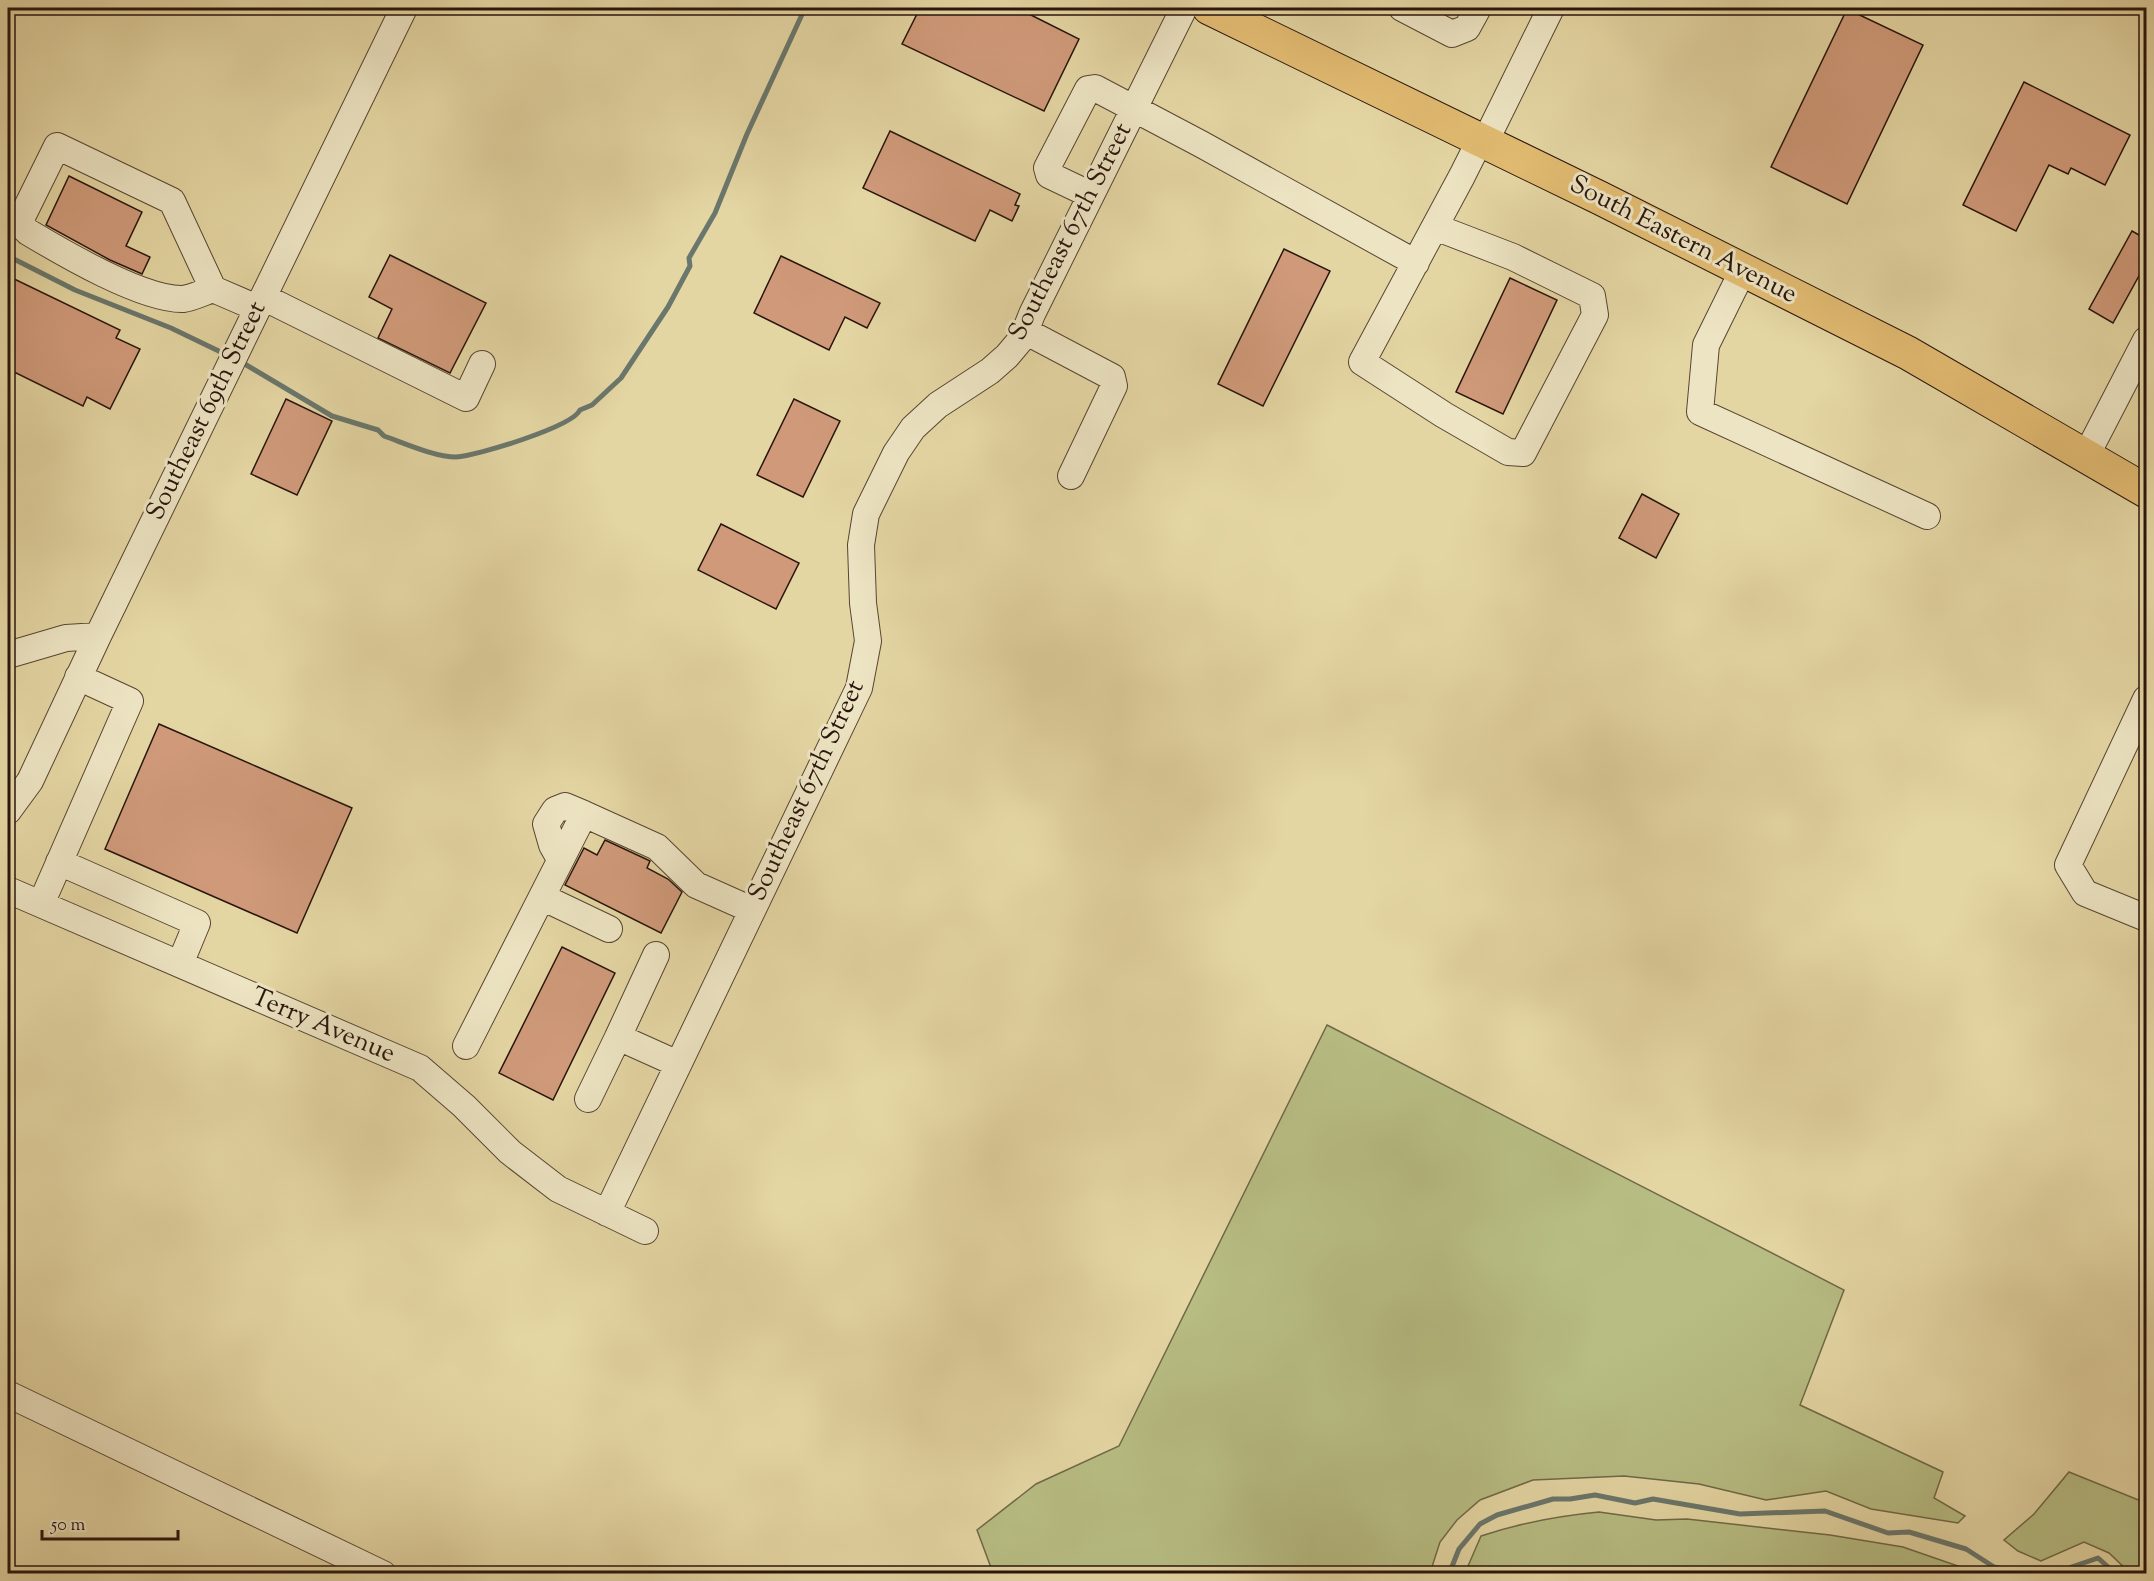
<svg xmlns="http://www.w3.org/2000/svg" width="2154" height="1581" viewBox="0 0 2154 1581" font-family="'Sorts Mill Goudy',serif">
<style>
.green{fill:#b7bd83;stroke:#706948;stroke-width:1.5}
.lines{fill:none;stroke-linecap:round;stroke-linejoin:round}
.stream{stroke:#6a776c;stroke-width:5}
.building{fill:#d09a7a;stroke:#28150d;stroke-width:1.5}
.minor-casing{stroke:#574532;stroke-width:28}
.major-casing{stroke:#28150d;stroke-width:35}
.minor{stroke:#ede4c3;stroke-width:26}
.major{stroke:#e2bb72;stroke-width:33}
.labels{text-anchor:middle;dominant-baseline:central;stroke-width:6;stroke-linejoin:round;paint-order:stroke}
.street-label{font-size:26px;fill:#28150d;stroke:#ede4c3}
</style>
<rect width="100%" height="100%" fill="#e4d6a3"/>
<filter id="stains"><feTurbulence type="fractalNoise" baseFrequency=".00333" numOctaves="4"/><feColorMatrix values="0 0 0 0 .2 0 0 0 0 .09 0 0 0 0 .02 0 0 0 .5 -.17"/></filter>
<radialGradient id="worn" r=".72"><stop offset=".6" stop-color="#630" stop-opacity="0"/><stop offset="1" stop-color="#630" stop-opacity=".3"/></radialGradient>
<path class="green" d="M1327 1025 1844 1290 1800 1405 1943 1472 1934 1498 1965 1516 1958 1523 1871 1509 1826 1491 1766 1500 1699 1484 1624 1476 1533 1480 1480 1500 1457 1520 1440 1542 1430 1573H993L977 1530 1036 1484 1119 1446Z
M2069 1472 2146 1503V1573H2130L2109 1553 2084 1542 2041 1561 2018 1551 2004 1540 2034 1514Z
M1599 1512 1656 1520 1687 1519 1830 1535 1903 1547 1978 1573H1465L1481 1536C1520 1523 1557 1516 1599 1512Z"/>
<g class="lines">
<path class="stream" d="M8 256 75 290 171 328 227 355
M238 360 332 416 378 430 384 436C404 443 435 457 456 457 476 456 572 427 580 410L592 405 621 378 668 307 690 266 689 258 715 213 747 134 805 8
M1449 1574 1459 1549 1480 1524 1497 1515 1553 1499H1570L1595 1495 1635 1503 1653 1499 1740 1514 1825 1511 1888 1533 1909 1532 1966 1549 1994 1567 2028 1574
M2051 1574 2098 1558 2116 1574"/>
</g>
<path class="building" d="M920 8H1026L1025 12 1079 39 1044 111 902 44Z
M1847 9 1923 45 1847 204 1771 167Z
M2024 82 2130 135 2105 185 2071 168 2068 174 2049 165 2016 231 1963 205Z
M890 131 1020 194 1015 205 1019 206 1012 221 990 210 975 241 863 188Z
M69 176 142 212 126 246 150 257 142 274 110 260 46 225Z
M2132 231 2146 239V263L2113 323 2089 309Z
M1284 249 1330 271 1263 406 1218 384Z
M390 255 486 303 450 373 378 338 392 309 369 297Z
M781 256 880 303 867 328 845 317 829 350 754 313Z
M8 276 120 330 116 338 140 349 110 409 87 397 83 406 8 369Z
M1510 278 1557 300 1503 414 1456 392Z
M286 399 332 421 297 495 251 474Z
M794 399 840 421 803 497 757 475Z
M1642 494 1679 514 1656 558 1619 538Z
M721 524 799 563 776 609 698 570Z
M159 724 352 808 297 933 105 849Z
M605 840 648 860 650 861 647 868 668 879 682 892 661 933 565 885 584 848 597 855Z
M562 947 615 973 553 1100 499 1073Z"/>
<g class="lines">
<defs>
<path id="minor" d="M1402 8 1452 34 1467 28 1478 8
M1485 142 1551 8
M1091 195 1049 175 1047 168 1088 89 1095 88 1201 144 1416 263
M1435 227 1513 257 1592 296 1595 315 1523 453 1508 452 1444 415 1362 362 1462 176 1480 140
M1743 270 1706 345 1700 412 1927 516
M213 289 172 201 57 146 19 223 28 232C63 253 143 300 183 299 192 298 204 292 213 289L257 308
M263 297 466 398 482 364
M1025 331 1112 377 1114 386 1071 476
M2086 456 2146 340
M8 655 66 638 98 636
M2146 699 2068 865 2085 893 2146 918
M8 811 30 781 98 636 404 8
M560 859 552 845 546 824 555 810 565 806 584 814
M59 862 197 923 180 964
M8 890 420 1068 464 1106 510 1152 558 1189 645 1231
M542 897 609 929
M41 904 130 701 78 677
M618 1037 656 955
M466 1046 584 814 657 847 696 885 752 910
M588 1099 618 1037 678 1064
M607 1213 859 688 868 641 863 603 861 545 866 514 896 453 913 428 938 405 990 371 1007 356 1023 337 1032 314 1184 8
M8 1394 383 1574"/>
<path id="major" d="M1209 8 1600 198 1908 353 2146 491"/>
</defs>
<use href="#minor" class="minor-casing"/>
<use href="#major" class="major-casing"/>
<use href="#minor" class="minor"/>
<use href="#major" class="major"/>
</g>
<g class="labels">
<g class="street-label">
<text transform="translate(1071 232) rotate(-63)">Southeast 67th Street</text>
<text transform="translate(1683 240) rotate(27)">South Eastern Avenue</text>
<text transform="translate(207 411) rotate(-64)">Southeast 69th Street</text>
<text transform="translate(807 791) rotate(-65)">Southeast 67th Street</text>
<text transform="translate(323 1026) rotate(23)">Terry Avenue</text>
</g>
</g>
<rect width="2154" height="1581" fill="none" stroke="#e4d6a3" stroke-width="30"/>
<rect x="9" y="9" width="2136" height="1563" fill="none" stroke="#28150d" stroke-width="3"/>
<rect x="15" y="15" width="2124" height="1551" fill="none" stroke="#28150d" stroke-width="1.5"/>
<path d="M42 1530v9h136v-9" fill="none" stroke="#28150d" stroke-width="3"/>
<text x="51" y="1530" font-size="18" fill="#28150d" stroke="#ede4c3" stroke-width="4.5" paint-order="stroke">50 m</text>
<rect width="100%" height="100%" filter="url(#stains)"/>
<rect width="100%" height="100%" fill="url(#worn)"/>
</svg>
